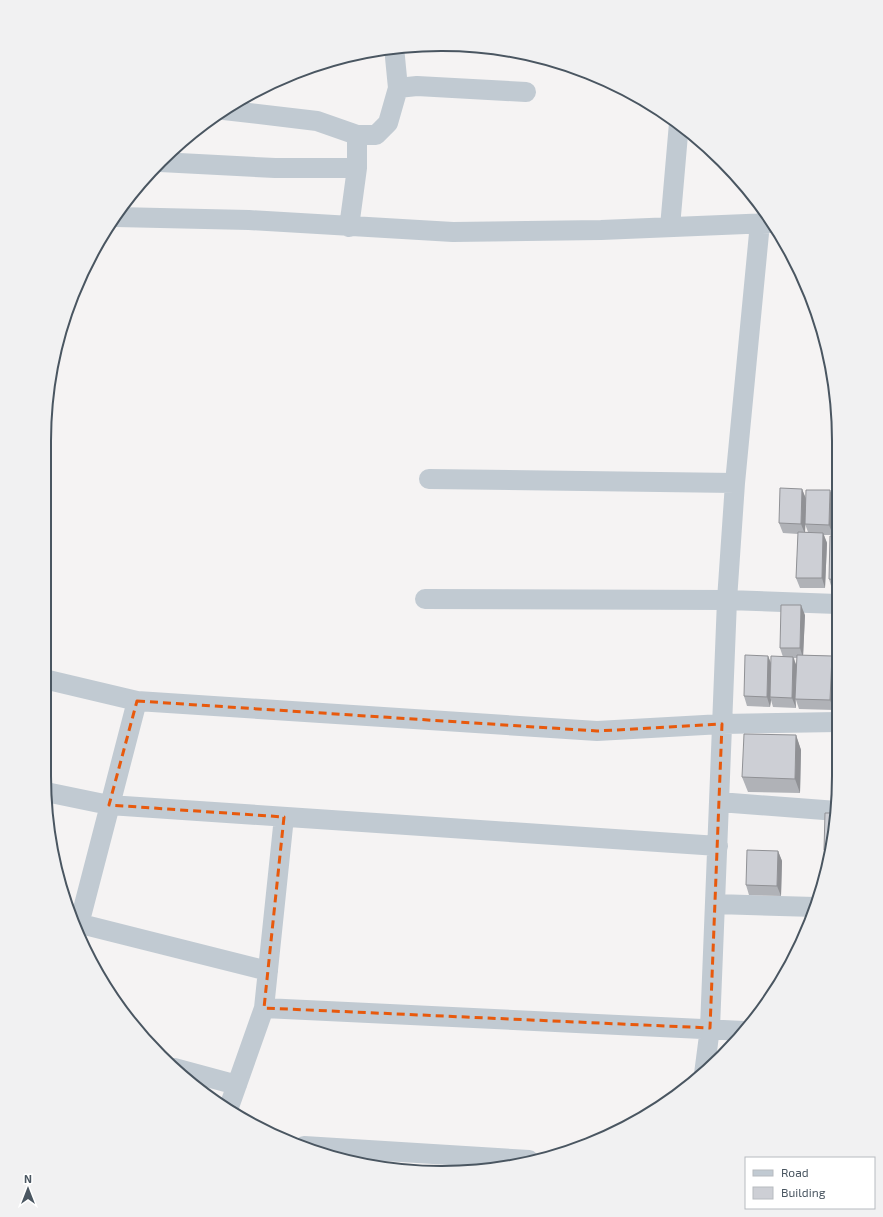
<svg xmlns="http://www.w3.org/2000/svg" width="883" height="1217" viewBox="0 0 883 1217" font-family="'Exo 2',sans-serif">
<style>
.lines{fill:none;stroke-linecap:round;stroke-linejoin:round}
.minor{stroke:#c1cad2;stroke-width:20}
.wall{fill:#b0b2b7;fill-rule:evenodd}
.shaded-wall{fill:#909195}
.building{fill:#cdcfd5;stroke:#909195}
.marked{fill:none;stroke:#e8590c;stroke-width:3;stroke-dasharray:8 5;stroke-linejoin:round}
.rim{fill:none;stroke:#4a5661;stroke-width:2}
</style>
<rect width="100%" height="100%" fill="#f5f3f3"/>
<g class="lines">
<path class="minor" d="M394 47 398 88 417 86 526 92
M224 110 317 121 357 135H376L388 123 398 88
M160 162 275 168H357
M116 217 249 220 453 232 601 230 770 223
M349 227 357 168V135
M670 227 679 123
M429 479 735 483
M425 599 727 600 837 604
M44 679 137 701 597 731 722 724 838 722
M46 792 109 805 718 846
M719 802 727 600 735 483 760 223
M715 904 815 907
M73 922 268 971
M77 932 137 701
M264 1008 744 1031
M174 1068 237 1085
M704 1074 710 1028 719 802 837 811
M229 1107 264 1008 284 817
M304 1146 529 1160"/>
</g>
<path class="wall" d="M802 489 806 499 805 532H808L805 524 834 500 833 535H824L827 543 825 588H800L796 578 798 534 783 533 779 523Z
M836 536 837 590 832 589 829 579Z
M805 615 803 655 832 656 835 666 834 710 799 709 796 700V708L773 707 771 700 770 707 747 706 744 696 768 656 771 663 783 657 780 648ZM794 658H797L796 665Z
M796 735 801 750 800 793 748 792 742 777Z
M836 813 829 860H828L824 850Z
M778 851 782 861 781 896 749 895 746 885Z"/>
<path class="shaded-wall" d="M802 489 806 499 805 534 801 524Z
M830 490 834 500 833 535 829 525Z
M823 533 827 543 825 588 822 578Z
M801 605 805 615 803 658 800 648Z
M768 656 772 666 770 697 771 700 770 707 767 697Z
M832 656 835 666 834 710 830 700Z
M793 657 797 667 795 699 796 708 792 698Z
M796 735 801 750 800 793 795 779Z
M778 851 782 861 781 896 777 886Z"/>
<path class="building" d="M780 488 802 489 801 524 779 523Z
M806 490H830L829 525 805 524Z
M798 532 823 533 822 578H796Z
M830 536H836L837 580 829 579Z
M781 605H801L800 648H780Z
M745 655 768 656 767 697 744 696Z
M797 655 832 656 830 700 795 699Z
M771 656 793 657 792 698 770 697Z
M744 734 796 735 795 779 742 777Z
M825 813H836L830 850H824Z
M747 850 778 851 777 886 746 885Z"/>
<path class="marked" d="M137 701 597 731 722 724 710 1028 264 1008 284 817 109 805Z"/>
<path d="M0 0H883V1217H0ZM441 51H442A390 390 0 0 1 832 441V776A390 390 0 0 1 442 1166H441A390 390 0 0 1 51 776V441A390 390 0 0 1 441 51Z" fill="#f1f1f2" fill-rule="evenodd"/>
<path class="rim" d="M441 51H442A390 390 0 0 1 832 441V776A390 390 0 0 1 442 1166H441A390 390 0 0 1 51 776V441A390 390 0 0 1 441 51Z"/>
<rect x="745" y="1157" width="130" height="52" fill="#ffffff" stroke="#b7bbc0"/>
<rect x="753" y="1170" width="20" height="6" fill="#c1cad2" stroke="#b7bbc0"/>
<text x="781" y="1177" font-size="12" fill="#4a5661">Road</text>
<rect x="753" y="1187" width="20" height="12" fill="#cdcfd5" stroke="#b7bbc0"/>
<text x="781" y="1197" font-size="12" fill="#4a5661">Building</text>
<g transform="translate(28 1189)" stroke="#ffffff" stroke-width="3" paint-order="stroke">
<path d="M0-3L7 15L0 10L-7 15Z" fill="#4a5661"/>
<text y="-6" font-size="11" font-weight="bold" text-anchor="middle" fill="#4a5661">N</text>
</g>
</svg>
